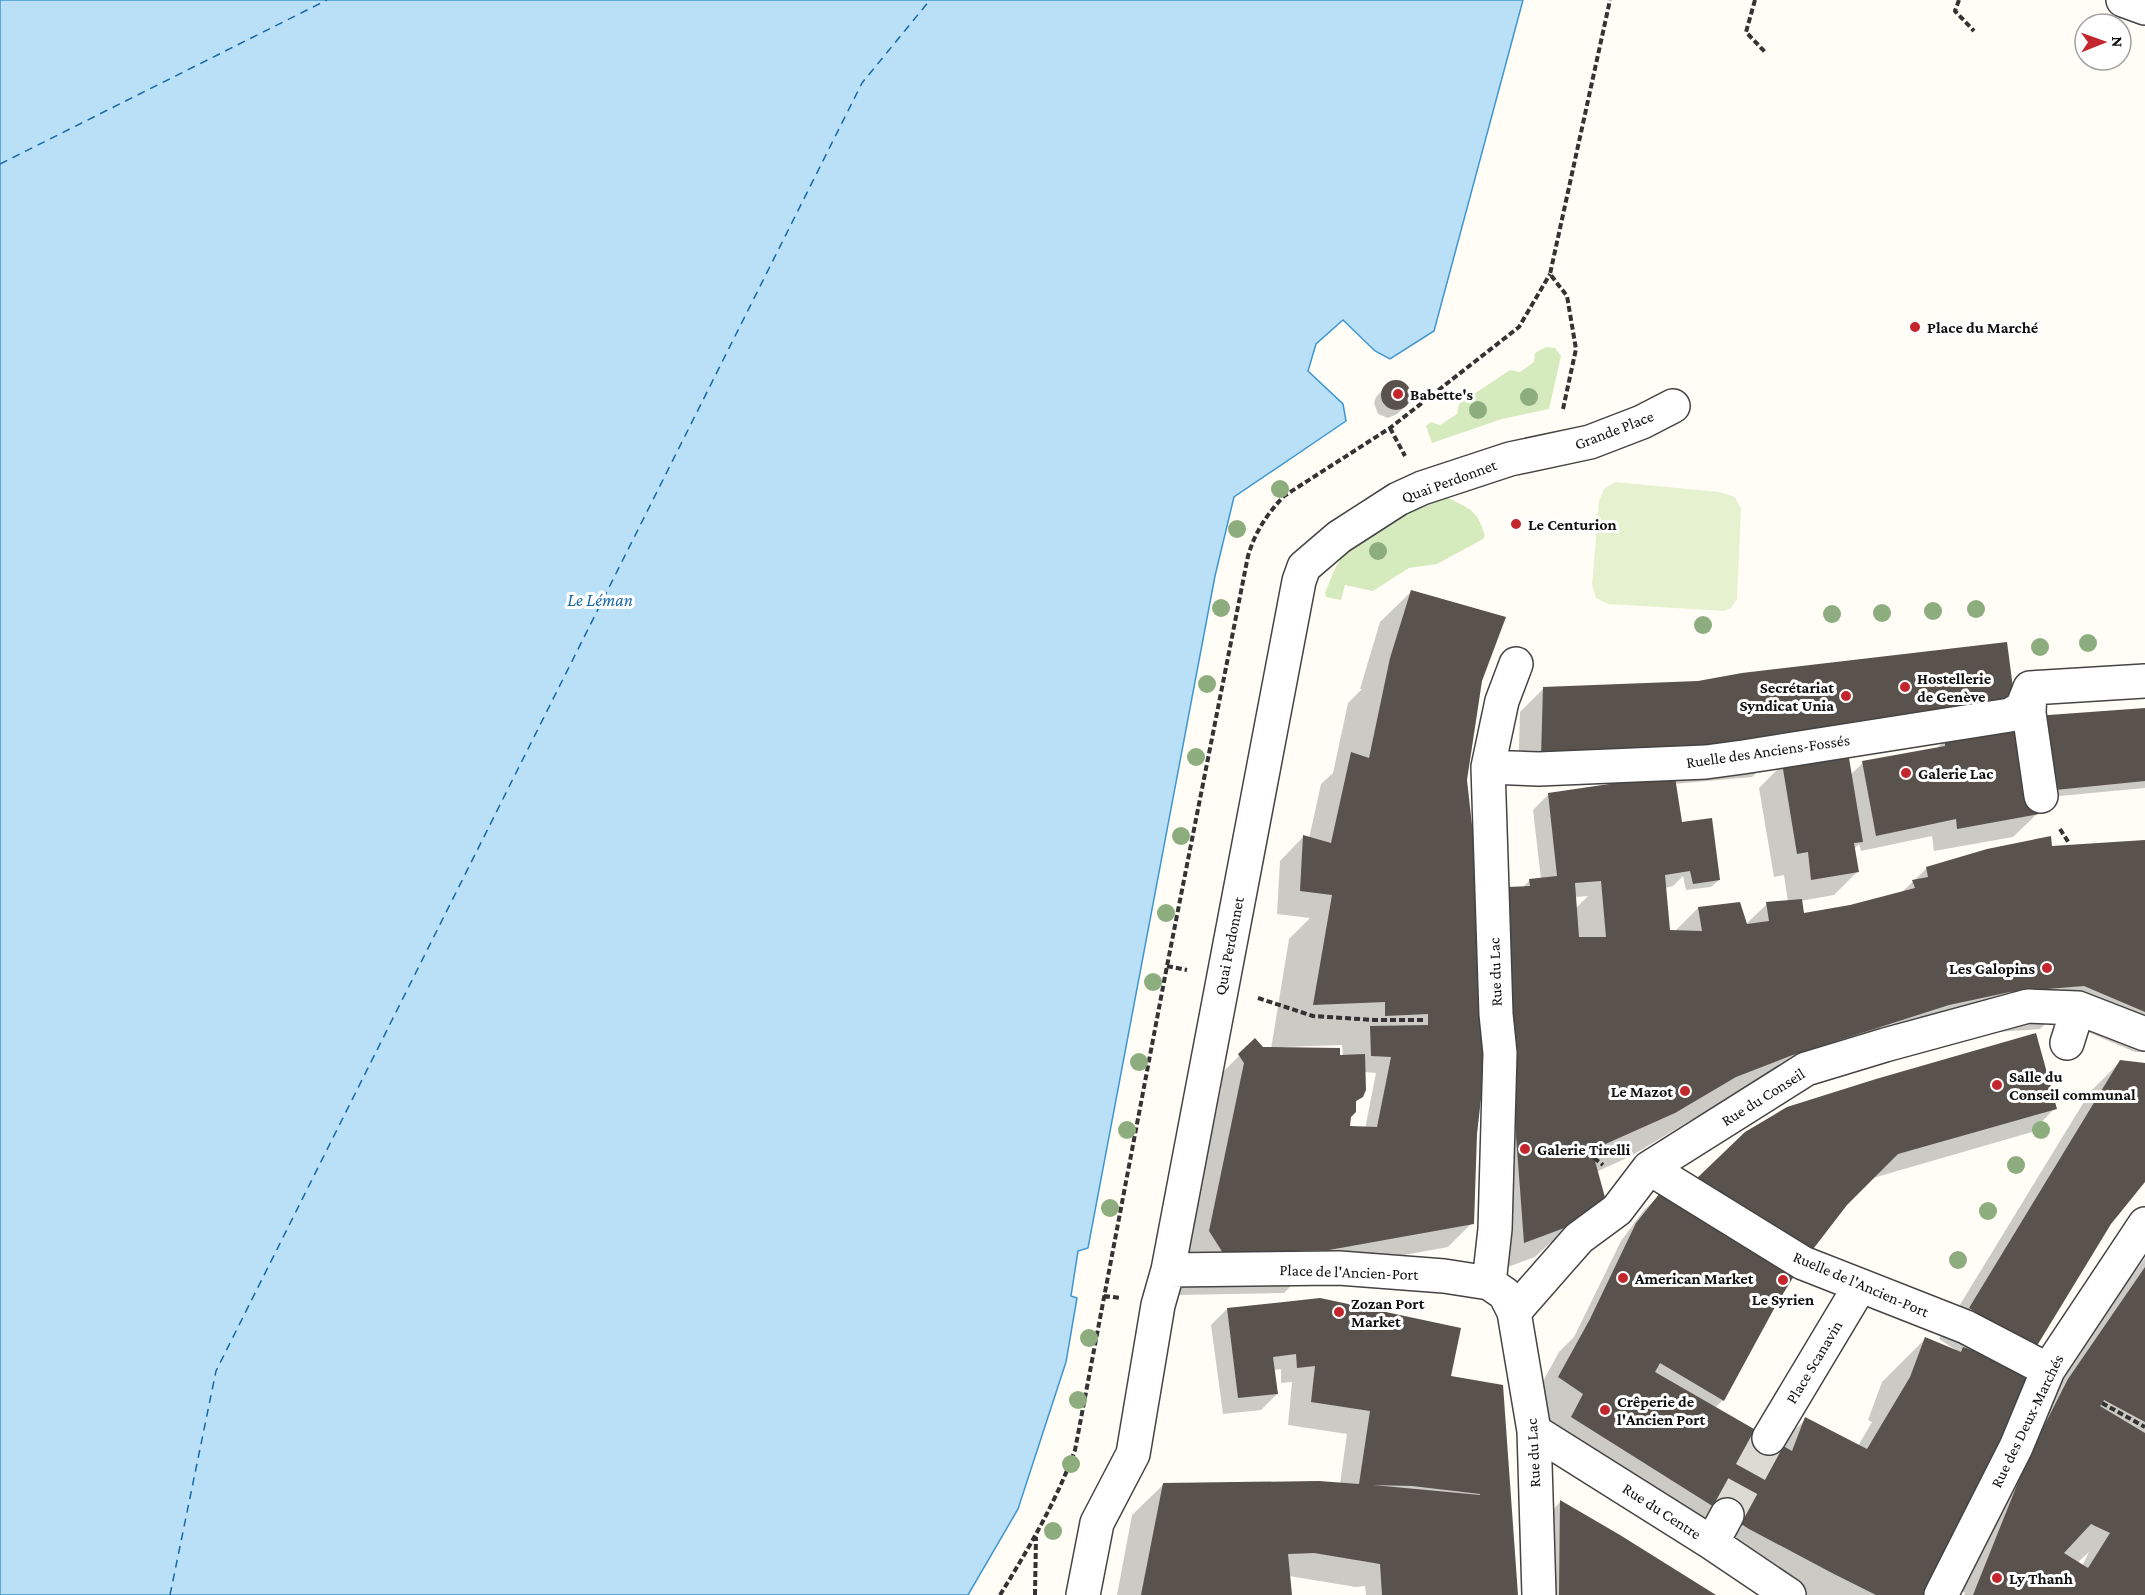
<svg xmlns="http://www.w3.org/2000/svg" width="2145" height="1595" viewBox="0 0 2145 1595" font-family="'Crimson Pro',serif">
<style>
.green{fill:#d5ebbd}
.pitch{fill:#e6f2cf}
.water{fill:#b9e0f7;stroke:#3f96cf;stroke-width:1.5}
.shadow{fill:#0003;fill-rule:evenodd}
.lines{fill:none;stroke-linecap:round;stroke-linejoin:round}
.ferry{stroke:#1768a6;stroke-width:1.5;stroke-dasharray:8 6;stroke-linecap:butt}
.building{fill:#5a524d;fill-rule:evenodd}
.minor-tunnel{stroke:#dbdad3;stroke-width:33;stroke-dasharray:33 16;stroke-linecap:butt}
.minor-casing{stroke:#444;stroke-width:36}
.path{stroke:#333;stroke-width:4;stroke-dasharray:6 3;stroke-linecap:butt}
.minor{stroke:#fff;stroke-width:33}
.tree{fill:#8dad7f}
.poi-dot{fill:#c4262e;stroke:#fff;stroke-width:2}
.labels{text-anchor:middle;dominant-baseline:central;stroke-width:6;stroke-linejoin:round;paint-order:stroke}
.poi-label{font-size:16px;font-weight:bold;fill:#111;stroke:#fff;text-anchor:start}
.street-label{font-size:16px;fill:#111;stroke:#fff}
.water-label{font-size:18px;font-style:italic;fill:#1768a6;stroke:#fff}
</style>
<rect width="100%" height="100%" fill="#fffdf5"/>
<path class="green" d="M1546 347 1555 348 1561 356 1549 409 1502 419 1432 443 1426 426 1431 422 1440 425 1457 414 1459 404 1510 370 1520 372 1534 362 1535 353Z
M1446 497C1470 509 1477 509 1485 536L1483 539 1437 564 1409 568 1373 591 1345 585 1341 600 1326 597 1325 593C1331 579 1336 563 1346 551 1362 532 1422 508 1446 497Z"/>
<path class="pitch" d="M1615 482 1719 492 1735 497 1741 509 1737 599 1731 608 1724 611 1608 604 1596 598 1592 585 1599 501 1604 489Z"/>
<path class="water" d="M0 0H1523L1434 331 1390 359 1375 351 1343 320 1316 344 1308 371 1343 404 1346 421 1234 497 1215 576 1088 1248 1078 1251 1071 1296 1077 1298 1066 1362 1018 1509 968 1595H0Z"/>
<path class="shadow" d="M1399 382 1407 387 1410 396 1406 406 1397 414 1388 418 1378 414 1374 403 1376 397 1388 384Z
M1411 592 1480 681 1465 780 1475 1136 1472 1223 1448 1247 1304 1273 1284 1293 1180 1295 1167 1275 1186 1256 1221 1088 1216 1079 1255 1040 1263 1049H1271L1289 939 1310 918 1277 914 1280 861 1303 837 1309 839 1321 784 1333 773 1348 703 1362 689H1360L1380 622ZM1342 1045 1343 1057 1283 1049V1047ZM1364 1072 1376 1073 1365 1129 1349 1128 1350 1116 1355 1103 1362 1096Z
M1544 688 2013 702 2037 814 2013 837 1934 851 1932 836 1861 851 1859 844 1854 849 1858 871 1834 895 1800 901 1803 915 1851 907 1901 893 1927 868 2051 847 2145 841V1052H2135L2052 1017 2040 1029 1966 1034 1800 1081 1691 1120 1631 1156 1596 1172 1588 1217 1550 1243 1535 1257 1494 1272 1522 888 1530 880 1541 879 1533 810 1549 794 1656 780 1518 782 1520 712ZM1945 740 1936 749 1863 763 1850 775 1848 758ZM1767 762 1783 764 1759 788 1774 877 1784 875 1788 902 1767 904 1746 924 1698 908 1675 931H1668L1665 888 1673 886 1683 876 1686 890 1711 887 1719 880 1681 823 1674 784 1752 777ZM1588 896 1576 908 1575 897Z
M2145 709V788L2038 798Z
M2121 1061 2145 1065V1179L2109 1223 2034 1348 2010 1371 1921 1595H1785L1528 1409 1559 1352 1574 1337 1621 1241 1644 1210 1660 1195 2055 1108 2032 1132 1873 1178 1844 1206 1806 1256 1772 1308 1723 1400 1715 1408 1779 1445 1806 1419 1858 1446 1872 1422 1868 1420 1882 1382 1925 1339 1955 1351 1956 1350 1939 1339 2090 1092Z
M2145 1258V1595H1964L1965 1593 1951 1585 2041 1411 2110 1301 2122 1289ZM2089 1552 2082 1566 2077 1563Z
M1227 1309 1449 1377 1516 1595H1366L1365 1586 1356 1587 1289 1576 1290 1595H1117L1132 1515 1164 1484H1340L1347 1434 1288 1425 1292 1382 1281 1383V1369L1274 1370 1277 1394 1261 1410 1223 1414 1211 1325Z
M1560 1502 1713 1595H1544L1545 1518Z"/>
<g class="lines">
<path class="ferry" d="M0 164 327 0
M170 1595 216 1371 862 83 930 0"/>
</g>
<path class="building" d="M1381 395a15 15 0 1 1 30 0a15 15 0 1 1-30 0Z
M1411 590 1506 617 1482 681 1467 780 1474 843 1486 1054 1477 1134 1474 1224 1329 1250 1223 1253 1209 1231 1244 1063 1238 1054 1255 1038 1263 1047 1340 1048V1055L1365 1054 1366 1090 1363 1097 1356 1101V1112L1351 1117 1350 1126 1377 1127 1391 1057 1371 1056 1370 1026 1428 1025V1014L1385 1016V1002L1313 1005 1332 895 1300 891 1303 835 1331 843 1351 752 1369 758 1390 658Z
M2007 642 2015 703 1748 750 1541 758 1543 687 1698 681 1742 673Z
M2145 708V781L2045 791 2035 716Z
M2022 720 2039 814 1957 829 1956 819 1876 836 1862 761 1945 746V738Z
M1848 752 1863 842 1854 843 1859 872 1811 880 1808 852 1797 854 1782 763Z
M1675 777 1682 822 1712 818 1720 880 1693 884 1690 871 1665 875 1670 930 1702 931 1698 907 1740 902 1747 924 1769 921 1766 902 1802 899 1804 913 1850 905 1915 888 1912 880 1928 877 1926 867 1987 849 2051 836 2052 846 2145 840V1012L2084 986 2010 992 1949 1005 1790 1056 1736 1077 1675 1113 1592 1150 1606 1201 1567 1227 1524 1243 1516 1136 1507 887 1530 886 1529 879 1557 876 1548 793 1623 782ZM1601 881 1606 937H1579L1575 883Z
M2036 1033 2057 1109 1898 1154 1847 1205 1807 1257 1694 1181 1745 1132 1787 1107 1876 1079Z
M2120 1060 2145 1063V1182L2111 1224 2035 1349 1969 1308Z
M1660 1193 1797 1271 1775 1307 1724 1401 1660 1363 1655 1372 1792 1451 1805 1417 1867 1449 1910 1377 1925 1337 1961 1352 1963 1347 1978 1352 2031 1381 1923 1595H1876L1832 1573 1749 1529 1571 1417 1583 1394 1558 1377 1590 1319 1636 1223Z
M2145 1267V1422L2104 1400 2100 1406 2145 1433V1595H1973L2029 1455 2068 1379ZM2091 1524 2110 1533 2088 1568 2064 1553Z
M1320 1298 1461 1328 1451 1376 1503 1385 1518 1595H1382L1380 1564 1314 1553 1288 1554 1292 1595H1141L1163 1483 1319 1481 1359 1484 1370 1411 1311 1402 1315 1366 1297 1368 1296 1354 1273 1357 1278 1394 1238 1398 1227 1308ZM1373 1485 1412 1486 1480 1494V1495Z
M1560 1500 1620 1535 1716 1595H1559Z"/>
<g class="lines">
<path class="minor-tunnel" d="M1727 1515 1769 1438"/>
<defs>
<path id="minor" d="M2123 0 2145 8
M2030 688 2145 681
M1488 767 1539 769 1706 762 1743 757 2010 715 2022 708 2030 688 2029 713 2041 796
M2067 1043 2078 1008
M1649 1168 1803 1263 1966 1327 2048 1370
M1168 1270 1339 1268 1444 1276 1489 1283 1505 1294 1514 1312 1534 1431 1539 1595
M1489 1283 1495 1229 1500 1053 1496 1014 1488 767 1502 701 1516 664
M1514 1312 1579 1238 1617 1210 1649 1168 1806 1069 1885 1045 2028 1006 2078 1008 2145 1034
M1534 1431 1712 1543 1789 1595
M1769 1438 1860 1286
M1712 1543 1727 1515
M1083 1595 1097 1523 1133 1454 1158 1305 1168 1270 1299 581 1304 567 1339 537 1398 499 1422 488 1510 459 1590 442 1642 422 1673 406
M1941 1595 2016 1447 2048 1370 2145 1224"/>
</defs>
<use href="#minor" class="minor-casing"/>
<path class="path" d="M1755 0 1746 32 1766 53
M1959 0 1955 11 1974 31
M1563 409 1576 349 1567 296 1550 274 1610 0
M1390 428 1405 456
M2060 829 2069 843
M1167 966 1187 970
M1258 998 1313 1016 1374 1020H1425
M1594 1158 1603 1165
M1104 1296 1121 1298
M2102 1403 2145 1427
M1000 1595C1029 1548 1056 1502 1075 1450L1167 966 1248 556C1255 532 1267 514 1284 496L1390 428 1519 327 1550 274
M1035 1595 1036 1537"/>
<use href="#minor" class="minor"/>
</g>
<g class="tree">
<circle cx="1529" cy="397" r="9"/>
<circle cx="1478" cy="410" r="9"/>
<circle cx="1280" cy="489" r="9"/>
<circle cx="1237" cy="529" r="9"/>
<circle cx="1378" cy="551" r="9"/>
<circle cx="1221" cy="608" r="9"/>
<circle cx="1976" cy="609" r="9"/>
<circle cx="1933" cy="611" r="9"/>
<circle cx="1882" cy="613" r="9"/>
<circle cx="1832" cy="614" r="9"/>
<circle cx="1703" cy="625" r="9"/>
<circle cx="2088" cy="643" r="9"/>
<circle cx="2040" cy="647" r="9"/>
<circle cx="1207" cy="684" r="9"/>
<circle cx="1196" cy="757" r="9"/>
<circle cx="1181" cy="836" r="9"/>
<circle cx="1166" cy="913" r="9"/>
<circle cx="1153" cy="982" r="9"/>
<circle cx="1139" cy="1062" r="9"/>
<circle cx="1127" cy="1130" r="9"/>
<circle cx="2041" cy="1130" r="9"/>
<circle cx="2016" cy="1165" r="9"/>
<circle cx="1110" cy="1208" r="9"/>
<circle cx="1988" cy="1211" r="9"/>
<circle cx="1958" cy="1260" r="9"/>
<circle cx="1089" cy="1338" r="9"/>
<circle cx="1078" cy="1400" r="9"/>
<circle cx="1071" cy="1464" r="9"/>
<circle cx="1053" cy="1531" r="9"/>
</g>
<g class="poi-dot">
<circle cx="1915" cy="327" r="6"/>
<circle cx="1398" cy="394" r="6"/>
<circle cx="1516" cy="524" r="6"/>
<circle cx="1905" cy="687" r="6"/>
<circle cx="1846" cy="696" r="6"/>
<circle cx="1906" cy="773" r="6"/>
<circle cx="2047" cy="968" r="6"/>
<circle cx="1997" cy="1085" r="6"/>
<circle cx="1685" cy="1091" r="6"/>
<circle cx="1525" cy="1149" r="6"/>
<circle cx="1623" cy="1278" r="6"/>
<circle cx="1783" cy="1280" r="6"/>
<circle cx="1339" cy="1312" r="6"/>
<circle cx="1605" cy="1410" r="6"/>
<circle cx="1997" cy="1578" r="6"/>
</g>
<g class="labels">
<g class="poi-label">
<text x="1927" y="327">Place du Marché</text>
<text x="1410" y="394">Babette's</text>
<text x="1528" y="524">Le Centurion</text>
<text x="1917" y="678">Hostellerie<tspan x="1917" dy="18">de Genève</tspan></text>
<text x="1834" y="687" text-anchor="end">Secrétariat<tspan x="1834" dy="18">Syndicat Unia</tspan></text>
<text x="1918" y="773">Galerie Lac</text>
<text x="2035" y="968" text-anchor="end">Les Galopins</text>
<text x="2009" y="1076">Salle du<tspan x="2009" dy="18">Conseil communal</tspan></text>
<text x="1673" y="1091" text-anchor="end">Le Mazot</text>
<text x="1537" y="1149">Galerie Tirelli</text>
<text x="1635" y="1278">American Market</text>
<text x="1783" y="1299" text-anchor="middle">Le Syrien</text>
<text x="1351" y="1303">Zozan Port<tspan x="1351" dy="18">Market</tspan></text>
<text x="1617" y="1401">Crêperie de<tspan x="1617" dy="18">l'Ancien Port</tspan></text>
<text x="2009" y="1578">Ly Thanh</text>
</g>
<g class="street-label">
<text transform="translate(1614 430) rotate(-21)">Grande Place</text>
<text transform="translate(1449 481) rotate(-20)">Quai Perdonnet</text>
<text transform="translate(1768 751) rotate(-8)">Ruelle des Anciens-Fossés</text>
<text transform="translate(1229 946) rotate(-79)">Quai Perdonnet</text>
<text transform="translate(1495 972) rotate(-92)">Rue du Lac</text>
<text transform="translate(1763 1097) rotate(-32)">Rue du Conseil</text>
<text transform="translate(1349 1272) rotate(2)">Place de l'Ancien-Port</text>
<text transform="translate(1861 1284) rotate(23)">Ruelle de l'Ancien-Port</text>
<text transform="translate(1814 1362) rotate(-59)">Place Scanavin</text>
<text transform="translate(2027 1421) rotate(-64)">Rue des Deux-Marchés</text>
<text transform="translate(1533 1453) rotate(-93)">Rue du Lac</text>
<text transform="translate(1662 1511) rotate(33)">Rue du Centre</text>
</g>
<g class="water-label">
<text x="600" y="600">Le Léman</text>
</g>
</g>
<g transform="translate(2103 42) rotate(89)"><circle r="28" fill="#ffffff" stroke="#a0a0a0" stroke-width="1.5"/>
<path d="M0-4.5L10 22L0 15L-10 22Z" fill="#c4262e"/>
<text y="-9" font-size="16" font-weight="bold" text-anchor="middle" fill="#111111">N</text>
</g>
</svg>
